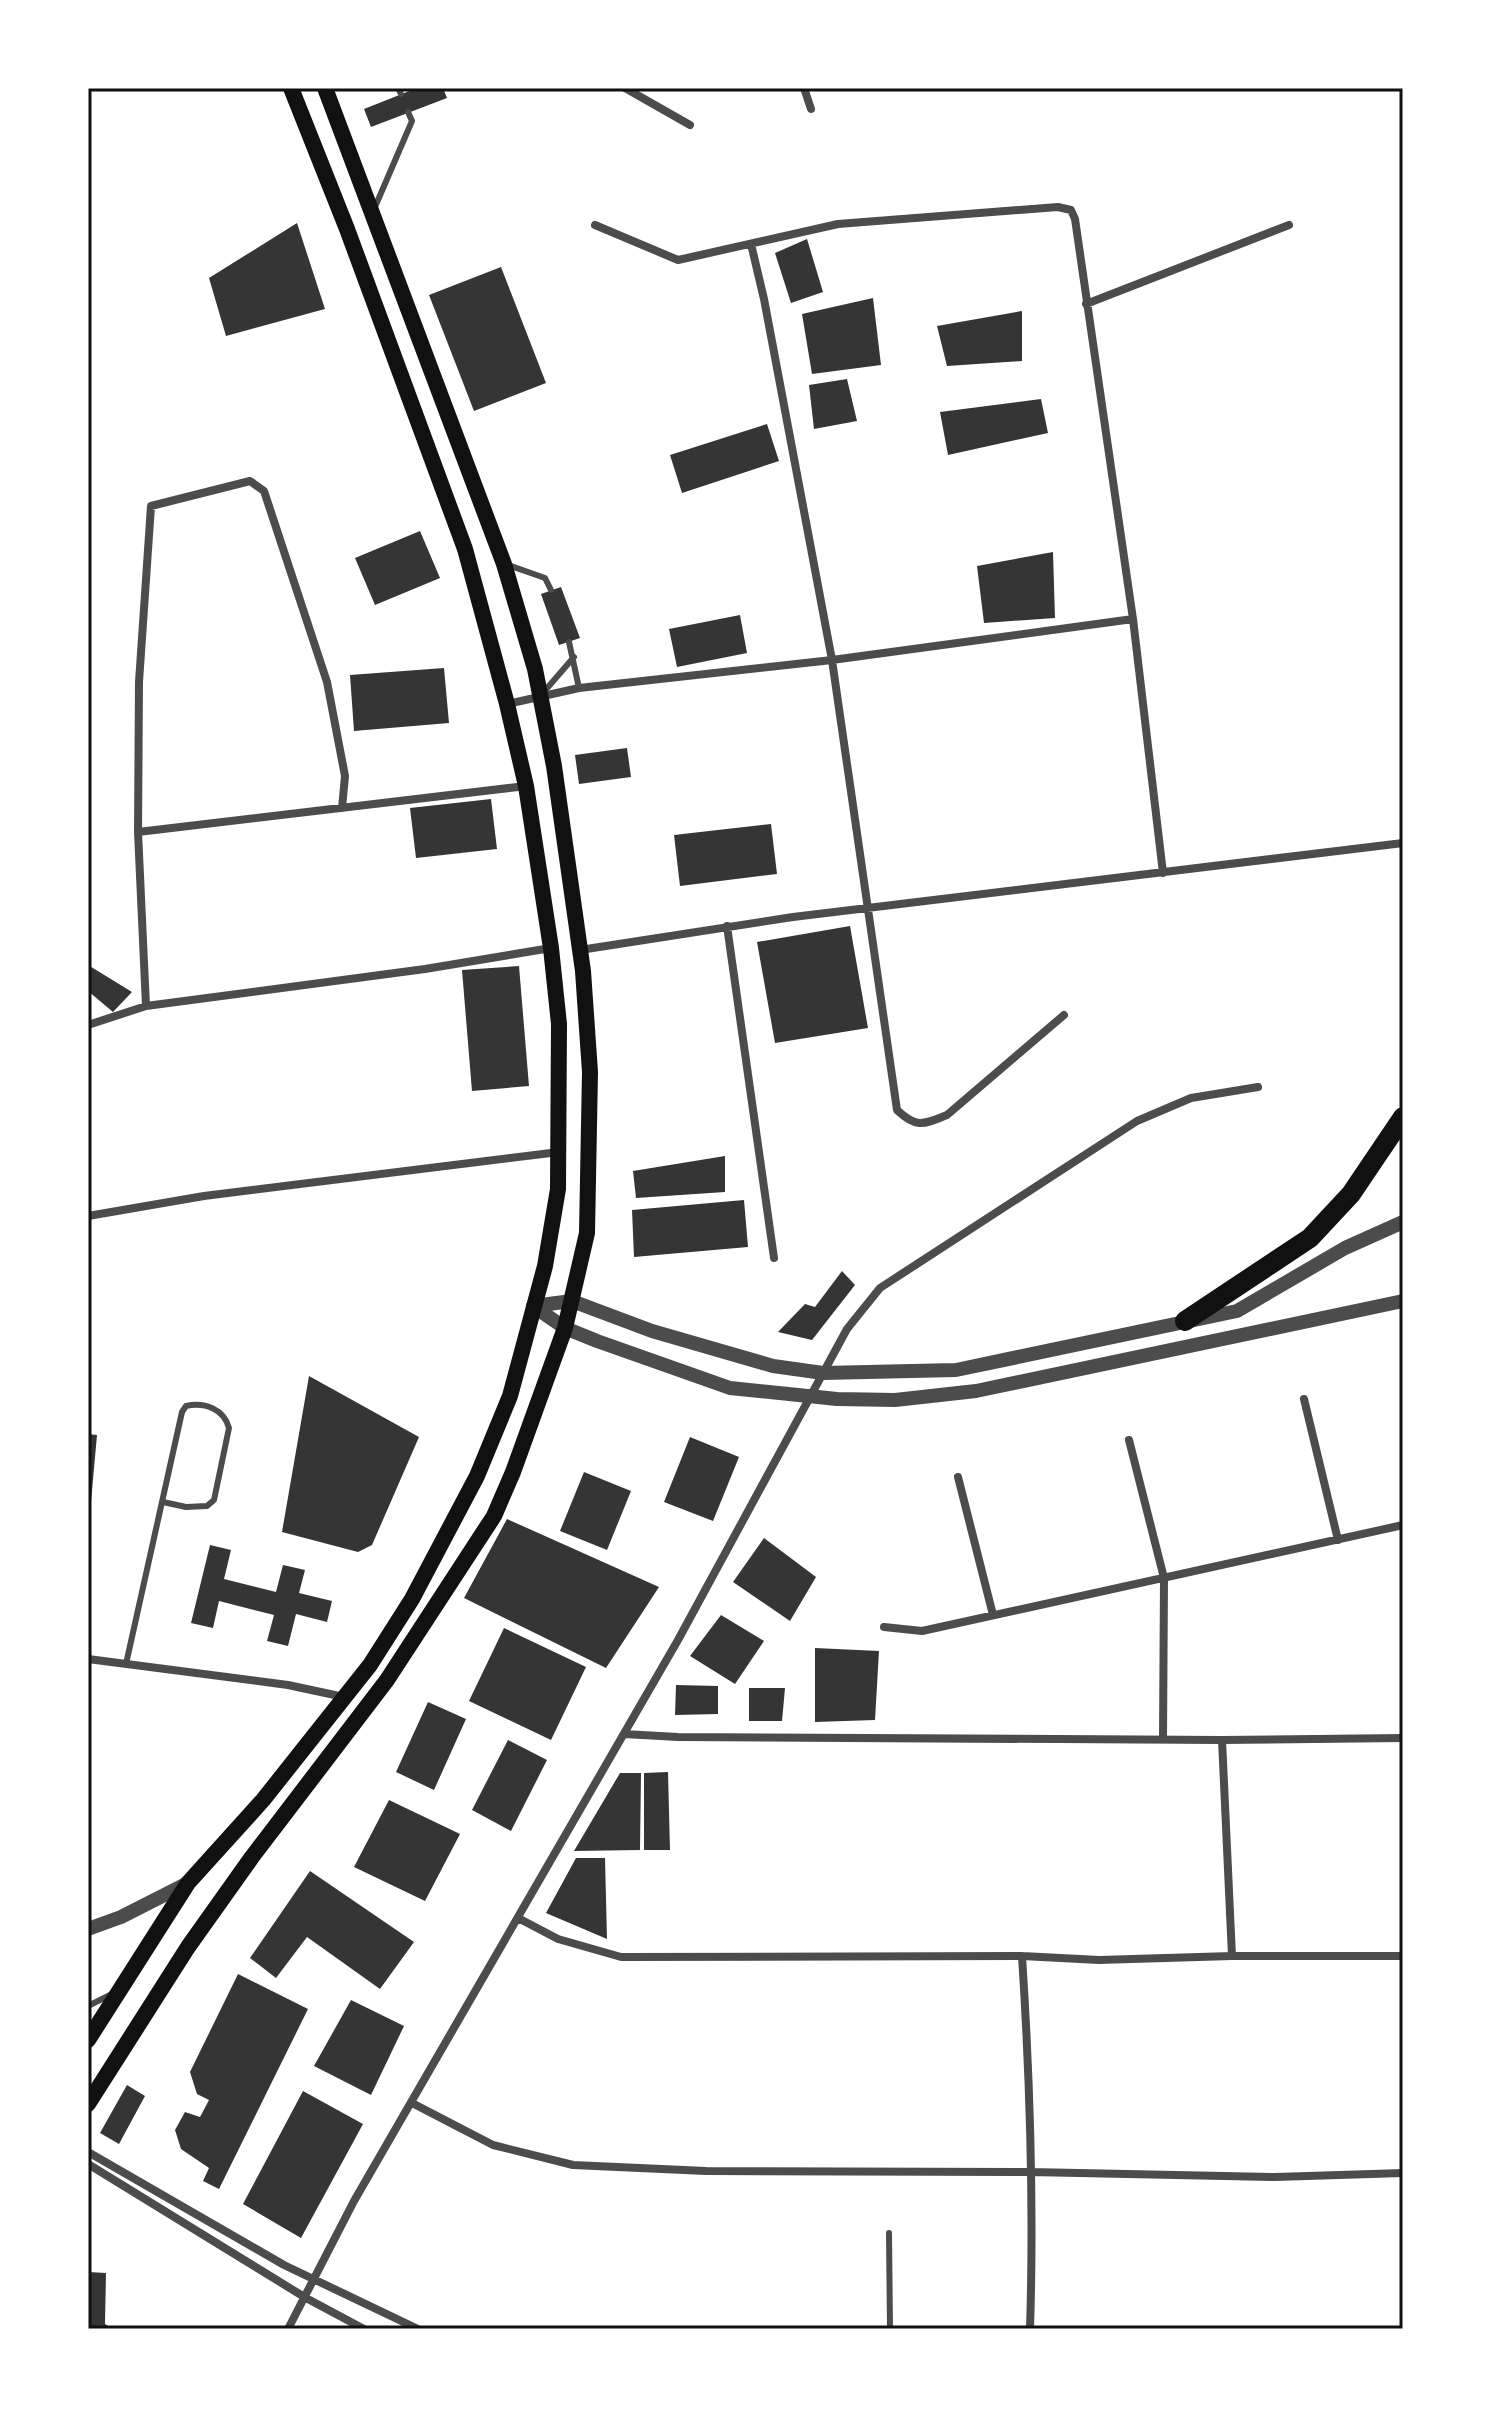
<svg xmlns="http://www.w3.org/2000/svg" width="1491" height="2417" viewBox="0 0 1491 2417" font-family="'Source Serif 4',serif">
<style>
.building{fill:#353535}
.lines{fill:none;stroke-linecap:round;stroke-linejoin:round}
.service{stroke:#4c4c4c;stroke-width:6}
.minor{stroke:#4c4c4c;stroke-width:8}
.tertiary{stroke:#4c4c4c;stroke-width:14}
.secondary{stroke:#111;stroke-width:16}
.motorway{stroke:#111;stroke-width:20}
.neatline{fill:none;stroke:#111;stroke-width:3}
</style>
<rect width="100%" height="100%" fill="#fff"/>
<path class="building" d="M417 88H443L447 98 371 127 364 109Z
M297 223 325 309 226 336 209 278Z
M807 239 823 292 791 303 775 253Z
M501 267 546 383 474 411 429 295Z
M873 298 881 365 812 374 802 314Z
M1022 311V361L947 366 937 326Z
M847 379 857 421 814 429 809 385Z
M1041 399 1048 433 948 455 940 412Z
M767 424 779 461 682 493 670 455Z
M420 531 440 578 375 605 355 558Z
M1053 552 1055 618 984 623 977 566Z
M561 587 580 638 559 645 541 594Z
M740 615 747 653 677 667 669 629Z
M444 668 449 723 354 731 350 675Z
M627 748 631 777 579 784 575 755Z
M491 799 497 849 416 858 410 808Z
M771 824 777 874 680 886 674 835Z
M850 926 868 1028 775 1043 757 942Z
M88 965 132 992 113 1012 88 991Z
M519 966 529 1086 472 1091 462 970Z
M725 1156V1192L636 1198 633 1171Z
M744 1200 748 1247 634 1257 632 1210Z
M842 1271 855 1285 812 1340 778 1332 805 1304 815 1307Z
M309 1376 419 1437 372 1545 358 1552 282 1532Z
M88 1434 97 1435 90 1513H88Z
M690 1437 739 1457 713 1521 664 1502Z
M584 1472 631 1491 607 1550 560 1531Z
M507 1519 659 1587 606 1668 464 1598Z
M764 1538 816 1577 790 1621 733 1582Z
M210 1545 231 1550 224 1579 276 1592 283 1565 305 1570 299 1593 332 1601 327 1622 296 1614 288 1646 267 1641 274 1615 219 1601 213 1628 191 1623Z
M721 1615 764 1641 735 1684 690 1656Z
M504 1628 586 1667 551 1740 469 1701Z
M815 1648 879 1651 875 1720 815 1722Z
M676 1685 718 1686V1714L675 1715Z
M749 1688H785L782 1721H749Z
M428 1702 466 1719 434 1790 396 1772Z
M508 1740 547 1760 511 1831 472 1810Z
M668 1772 670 1850H644V1773Z
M620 1773H641L640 1850 574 1851Z
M389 1800 460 1834 425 1901 354 1867Z
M576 1858H605L607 1939 546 1913Z
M310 1871 414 1942 380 1989 307 1937 276 1978 250 1958Z
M238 1974 308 2009 219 2189 203 2181 209 2168 181 2149 175 2130 185 2112 200 2117 209 2100 197 2094 190 2072Z
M351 2000 404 2026 371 2095 314 2066Z
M127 2085 145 2096 119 2144 100 2133Z
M303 2091 363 2124 301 2238 243 2204Z
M88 2272 106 2273 105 2324 113 2329H88Z"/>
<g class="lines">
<path class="service" d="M398 88 401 94
M375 207 412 121 408 112
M505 564 545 578 551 590
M569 642 579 688
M542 694 574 657
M126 1664 182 1412 186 1406C205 1402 224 1409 229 1428L214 1500 207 1506 186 1507 163 1502
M88 2006 110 1995
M889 2233 890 2329"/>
<path class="minor" d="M625 88 690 125
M804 88 811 109
M595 225 678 260 838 224 1058 207 1071 210 1075 219 1133 619 1163 873
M751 244 764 299 832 660 897 1110C917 1129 924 1124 947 1115L1064 1015
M1086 304 1289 225
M507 704 579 688 832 660 1133 619
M138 832 526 786
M727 926 774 1258
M580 950 793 917 1403 843
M146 1006 138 832 139 682 151 506 250 481 264 491 327 682 345 776 342 808
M88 1025 146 1006 425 969 551 948
M88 1216 204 1196 559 1152
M1304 1399 1338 1540
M1129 1440 1164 1578 1163 1738
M958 1477 993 1615
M884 1627 922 1631 1403 1525
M88 1659 288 1685 344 1697
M624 1734 678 1737 1222 1740 1403 1738
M1222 1740 1232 1956
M518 1918 558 1939 621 1957 1022 1956 1099 1960 1232 1956H1403
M1022 1956C1030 2080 1034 2205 1030 2329
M412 2103 493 2145 573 2165 706 2171 1030 2172 1275 2177 1403 2173
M88 2152 284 2265 418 2329
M88 2164 306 2298 364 2329
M288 2329 354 2201 678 1640 847 1329 880 1288 1137 1121 1191 1098 1258 1087"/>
<path class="tertiary" d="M533 1306 572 1301 652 1331 773 1366 823 1373 956 1370 1237 1311 1345 1248 1403 1222
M533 1306 565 1328 597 1341 730 1388 837 1399 895 1400 976 1391 1403 1301
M88 1929 121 1917 188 1883"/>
<path class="secondary" d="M88 2040 188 1883 263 1800 370 1665 412 1599 477 1476 510 1396 545 1266 558 1189 559 1024 551 948 526 786 507 704 465 549 347 229 291 88
M88 2104 188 1947 252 1857 387 1680 494 1516 513 1472 565 1328 587 1233 590 1072 583 971 554 766 535 669 504 564 325 88"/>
<path class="motorway" d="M1185 1321 1310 1238 1351 1194 1403 1117"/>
</g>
<rect width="1491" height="2417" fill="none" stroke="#ffffff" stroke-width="180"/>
<rect x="90" y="90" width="1311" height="2237" class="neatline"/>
</svg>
